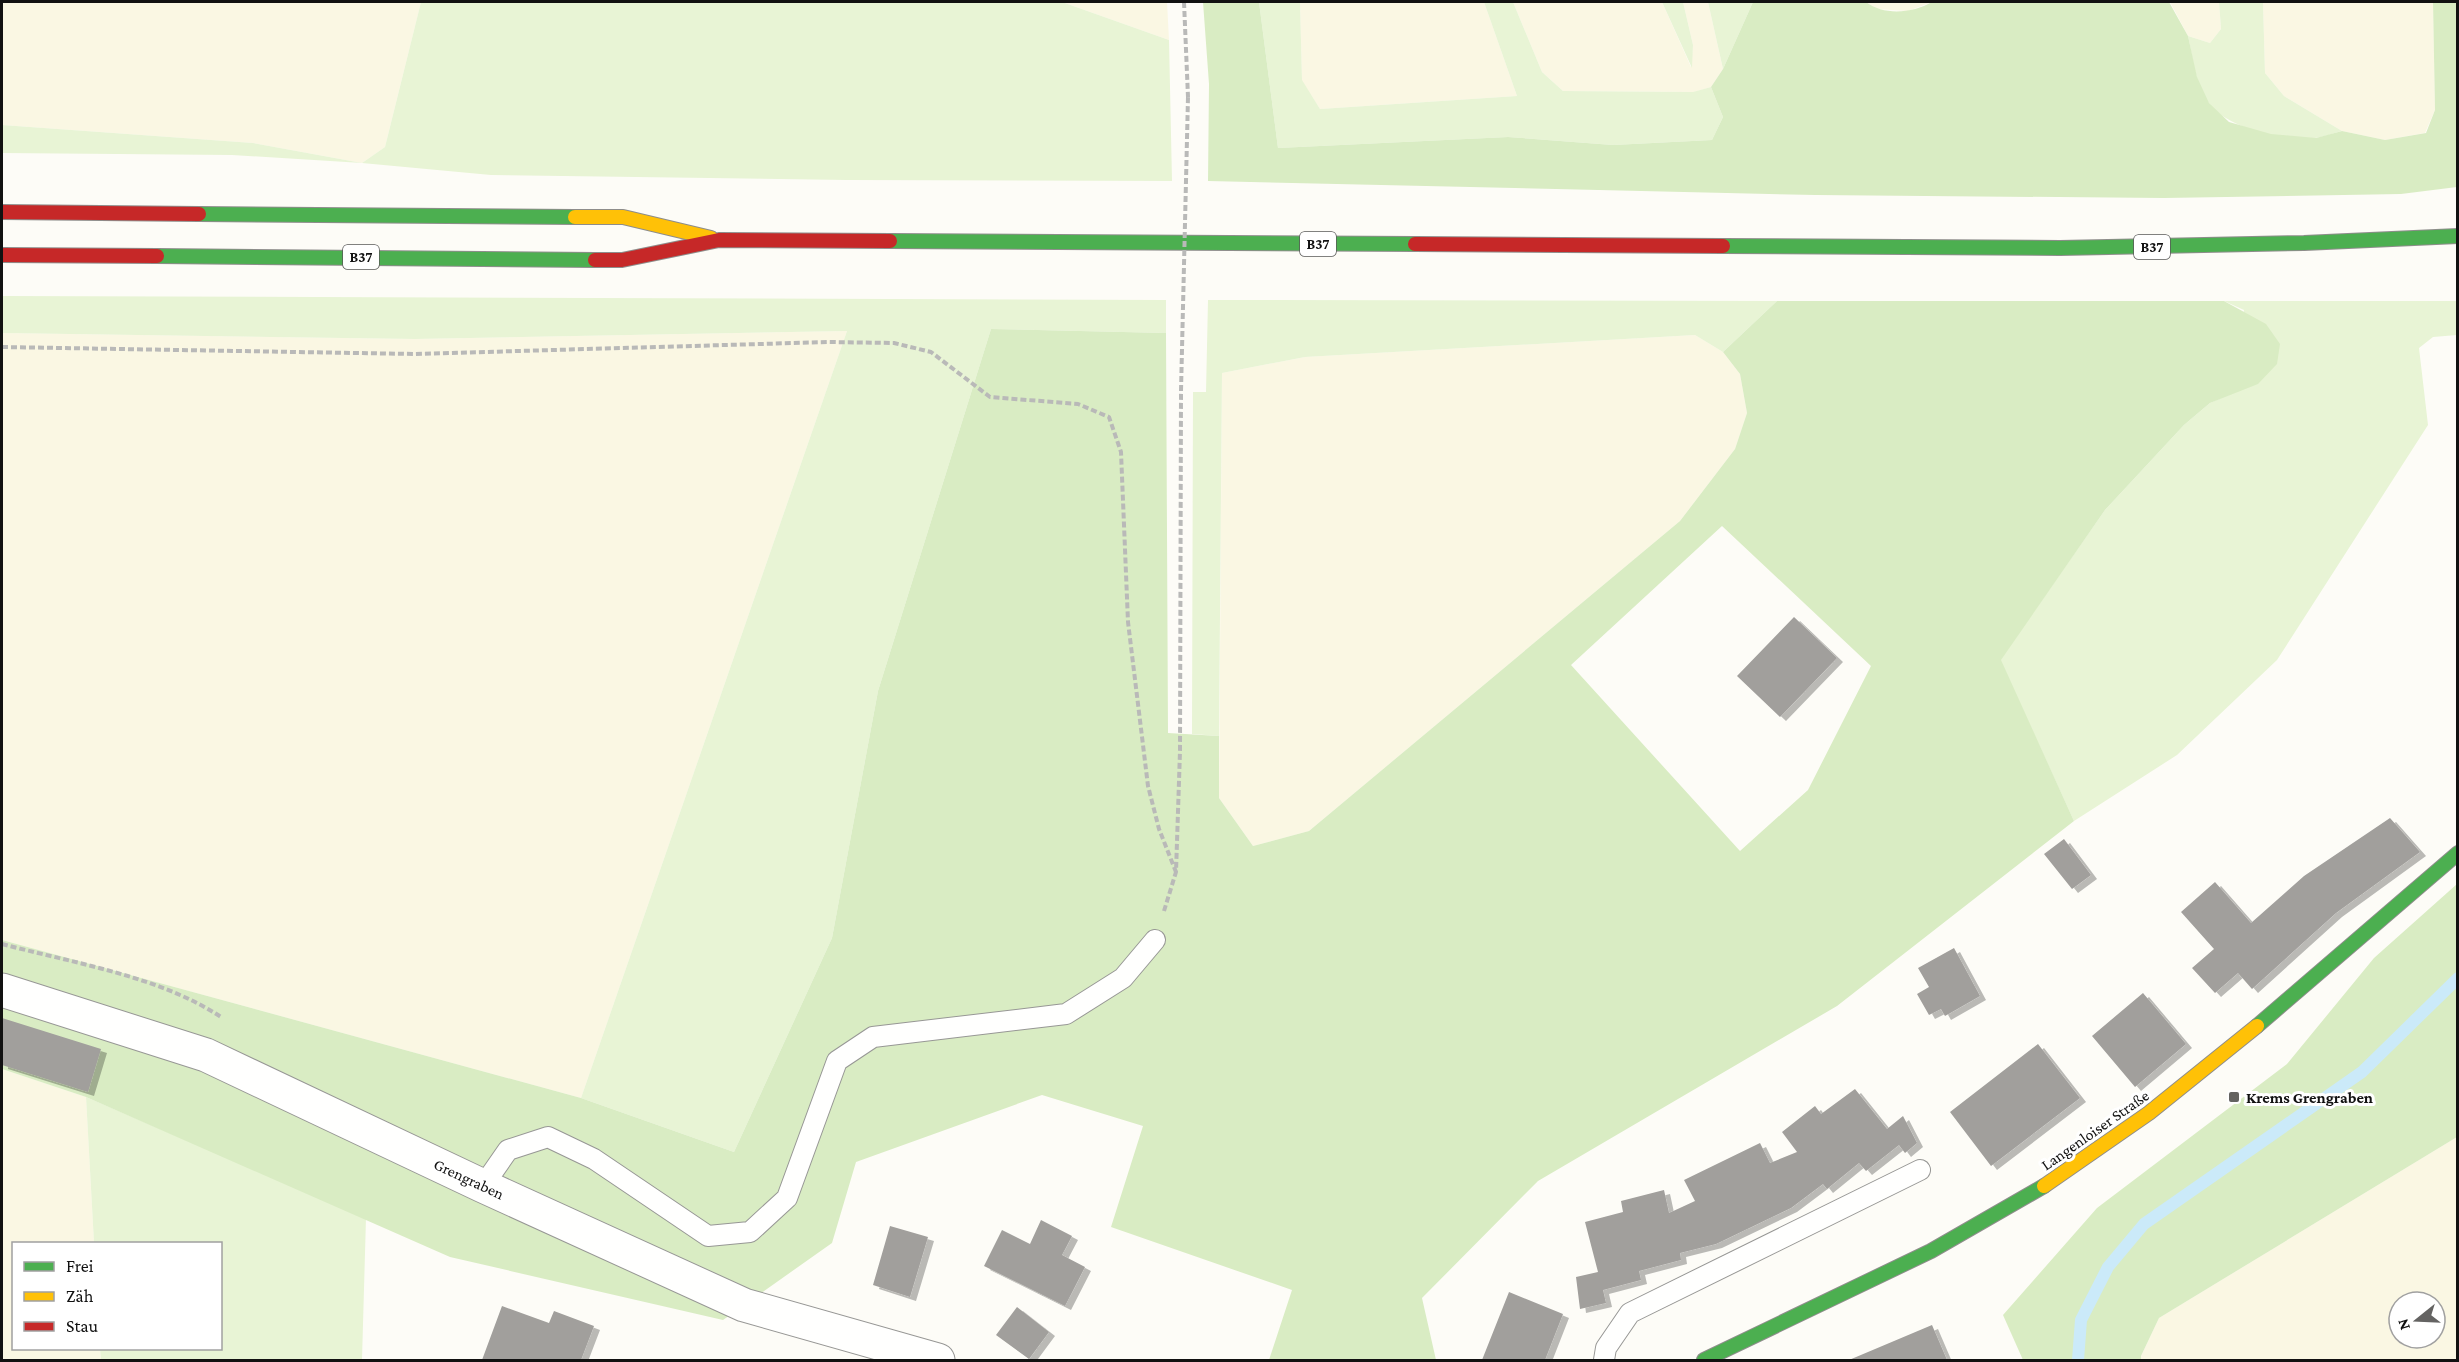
<svg xmlns="http://www.w3.org/2000/svg" width="2459" height="1362" viewBox="0 0 2459 1362" font-family="'Crimson Pro',serif">
<style>
.farmland{fill:#faf7e3;fill-rule:evenodd}
.green{fill:#e8f4d5}
.forest{fill:#d9ecc3;fill-rule:evenodd}
.lines{fill:none;stroke-linecap:round;stroke-linejoin:round}
.stream{stroke:#cbeaf9;stroke-width:12}
.building{fill:#a19f9c;filter:url(#shadow)}
.lane-casing{stroke:#979795;stroke-width:22}
.street-casing{stroke:#979795;stroke-width:35}
.fast-casing{stroke:#8e8d8b;stroke-width:16}
.slow-casing{stroke:#8e8d8b;stroke-width:16}
.jam-casing{stroke:#8e8d8b;stroke-width:16}
.path{stroke:#b9b9b8;stroke-width:4;stroke-dasharray:6 3;stroke-linecap:butt}
.lane{stroke:#fffffe;stroke-width:20}
.street{stroke:#fffffe;stroke-width:33}
.fast{stroke:#4caf50;stroke-width:14}
.slow{stroke:#ffc107;stroke-width:14}
.jam{stroke:#c62828;stroke-width:14}
.path-bridge{stroke:#b9b9b8;stroke-width:4;stroke-dasharray:6 3;stroke-linecap:butt}
.poi-dot{fill:#646362;stroke:#fff;stroke-width:2}
.labels{text-anchor:middle;dominant-baseline:central;stroke-width:6;stroke-linejoin:round;paint-order:stroke}
.shield{fill:#fff;stroke:#585858;stroke-width:1.5}
.shield-label{font-size:15px;font-weight:bold;fill:#111}
.poi-label{font-size:16px;font-weight:bold;fill:#111;stroke:#fff;text-anchor:start}
.street-label{font-size:16px;fill:#111;stroke:#fff}
</style>
<defs>
<filter id="shadow"><feDropShadow dx="6" dy="4" stdDeviation="0" flood-color="#0004"/></filter>
</defs>
<rect width="100%" height="100%" fill="#fdfcf7"/>
<path class="farmland" d="M2 2H421L385 147 362 163 253 143 2 125Z
M1062 2H1167L1169 40Z
M1300 2H1484L1517 96 1320 109 1302 81Z
M1513 2H1662L1691 67 1693 45 1683 2H1708L1723 69 1711 87 1694 92 1563 91 1542 72Z
M1866 2H1932L1908 11 1876 9Z
M2170 2H2219L2221 29 2210 43 2188 36Z
M2263 2H2433L2435 110 2425 133 2385 140 2342 131 2284 96 2265 73Z
M847 331 581 1098 2 940V333L415 339Z
M1695 335 1723 352 1740 374 1747 413 1735 449 1680 521 1309 831 1253 846 1219 798 1222 373 1305 357Z
M2 1069 86 1097 94 1243 14 1244V1348L100 1349 101 1360H2Z
M2457 1137V1360H2141V1356L2159 1318ZM2399 1302H2435V1338H2399Z"/>
<path class="green" d="M421 2H1062L1169 40 1172 181 847 180 491 175 362 163 232 155 2 153V125L253 143 362 163 385 147Z
M1259 2H1300L1302 80 1320 109 1517 96 1484 2H1513L1542 72 1563 91 1693 92 1711 87 1723 117 1712 140 1613 145 1508 137 1278 148Z
M1662 2H1683L1693 45 1692 68Z
M1708 2H1753L1723 69Z
M2219 2H2263L2265 73 2284 96 2342 131C2334 133 2324 137 2315 138 2284 140 2228 130 2208 102 2195 83 2193 58 2188 36L2210 43 2221 29Z
M2 296 1166 300V333L991 329 878 691 832 938 734 1152 581 1098 847 331 415 339 2 333Z
M1208 300 1777 301 1723 352 1695 335 1305 357 1222 373 1219 736 1192 734 1193 392H1206Z
M2224 301H2457V335L2433 337 2419 348 2428 425 2277 660 2177 755 2074 821 2000 660 2105 510 2184 425 2210 403 2232 393 2244 310Z
M86 1097 366 1218 362 1360H101L100 1349 220 1348V1244L94 1243Z"/>
<path class="forest" d="M1203 2H1259L1278 148 1508 137 1613 145 1712 140 1723 117 1711 87 1723 69 1753 2H1866C1884 16 1913 13 1932 2H2169L2188 36 2197 77 2209 103 2229 122 2271 134 2316 138 2342 131 2385 140 2426 133 2435 110 2433 2H2457V187L2401 194 2164 198 1816 195 1208 181 1209 84Z
M1777 301H2224L2266 324 2280 344 2277 364 2258 384 2210 403 2184 425 2105 510 2001 660 2074 821 1837 1006 1538 1181 1422 1298 1436 1360H1269L1292 1290 1111 1227 1143 1126 1042 1095 856 1162 832 1243 723 1320 450 1257 86 1097 2 1069V940L581 1098 734 1152 832 938 878 691 991 329 1166 333 1168 733 1219 736V798L1253 846 1309 831 1680 521 1735 449 1747 413 1740 374 1723 352ZM1722 526 1871 666 1808 790 1740 851 1571 665Z
M2457 884V1137L2159 1318 2141 1356V1360H2023L2003 1315 2097 1208 2287 1064 2374 958Z"/>
<g class="lines">
<path class="stream" d="M2078 1360 2081 1320 2108 1267 2144 1224 2362 1072 2458 978"/>
</g>
<path class="building" d="M1794 617 1837 658 1780 717 1737 676Z
M2390 818 2420 852 2336 913 2252 989 2238 973 2215 993 2192 968 2214 949 2181 912 2215 882 2251 923 2304 876Z
M2064 839 2091 875 2072 889 2044 854Z
M1954 948 1980 996 1945 1016 1941 1009 1929 1015 1917 994 1929 987 1918 968Z
M2143 993 2186 1044 2135 1087 2092 1036Z
M2 1018 101 1049 88 1092 2 1065Z
M2038 1044 2080 1098 1991 1166 1950 1112Z
M1855 1089 1887 1129 1903 1116 1917 1143 1905 1153 1899 1145 1866 1171 1859 1163 1827 1189 1823 1184 1791 1208 1716 1244 1680 1253 1681 1260 1639 1271 1641 1280 1603 1290 1606 1303 1580 1309 1576 1277 1598 1272 1585 1222 1623 1212 1621 1201 1664 1190 1669 1213 1695 1201 1684 1180 1760 1143 1770 1163 1797 1152 1782 1132 1815 1106 1821 1114Z
M1041 1220 1072 1236 1062 1255 1085 1267 1065 1306 984 1266 1002 1230 1030 1244Z
M890 1226 928 1237 910 1297 873 1285Z
M1509 1292 1563 1314 1545 1360H1482Z
M502 1306 549 1323 554 1311 594 1326 581 1360H482Z
M1017 1307 1049 1332 1029 1359 996 1335Z
M1932 1325 1947 1360H1849Z"/>
<g class="lines">
<defs>
<path id="lane" d="M483 1186 508 1150 548 1137 594 1159 708 1236 750 1232 787 1198 837 1061 873 1037 1066 1014 1123 978 1155 940
M1604 1360 1606 1348 1630 1313 1920 1170"/>
<path id="street" d="M2 990 206 1055 483 1186 744 1305 938 1360"/>
<path id="fast" d="M199 214 575 217
M890 241 1415 244
M1723 246 2060 248 2304 243 2458 236
M157 256 595 260
M2257 1026 2458 853
M1704 1360 1931 1251 2044 1186"/>
<path id="slow" d="M575 217H623L711 238
M2044 1186 2149 1113 2257 1026"/>
<path id="jam" d="M2 212 199 214
M1415 244 1723 246
M2 255 157 256
M595 260H622L719 240 890 241"/>
</defs>
<use href="#lane" class="lane-casing"/>
<use href="#street" class="street-casing"/>
<use href="#fast" class="fast-casing"/>
<use href="#slow" class="slow-casing"/>
<use href="#jam" class="jam-casing"/>
<path class="path" d="M1184 2 1188 97
M2 347 415 354 829 342 894 343 931 352 990 397 1078 404 1109 417 1121 452 1128 622 1148 786 1159 829 1176 872
M1164 911 1176 872 1180 751 1181 391
M2 944C73 963 159 976 221 1017"/>
<use href="#lane" class="lane"/>
<use href="#street" class="street"/>
<use href="#fast" class="fast"/>
<use href="#slow" class="slow"/>
<use href="#jam" class="jam"/>
<path class="path-bridge" d="M1181 391 1188 97"/>
</g>
<rect class="poi-dot" x="2228" y="1091" width="12" height="12" rx="3"/>
<g class="labels">
<g class="shield">
<rect x="1300" y="232" width="36" height="24" rx="4.5"/>
<rect x="2134" y="235" width="36" height="24" rx="4.5"/>
<rect x="343" y="245" width="36" height="24" rx="4.5"/>
</g>
<g class="shield-label">
<text x="1318" y="244">B37</text>
<text x="2152" y="247">B37</text>
<text x="361" y="257">B37</text>
</g>
<g class="poi-label">
<text x="2246" y="1097">Krems Grengraben</text>
</g>
<g class="street-label">
<text transform="translate(2095 1130) rotate(-35)">Langenloiser Straße</text>
<text transform="translate(469 1179) rotate(25)">Grengraben</text>
</g>
</g>
<rect width="2459" height="1362" fill="none" stroke="#111111" stroke-width="6"/>
<rect x="12" y="1242" width="210" height="108" fill="#ffffff" stroke="#a0a0a0" stroke-width="1.5"/>
<rect x="24" y="1262" width="30" height="9" fill="#4caf50" stroke="#a0a0a0" stroke-width="1.5"/>
<text x="66" y="1272" font-size="18" fill="#111111">Frei</text>
<rect x="24" y="1292" width="30" height="9" fill="#ffc107" stroke="#a0a0a0" stroke-width="1.5"/>
<text x="66" y="1302" font-size="18" fill="#111111">Zäh</text>
<rect x="24" y="1322" width="30" height="9" fill="#c62828" stroke="#a0a0a0" stroke-width="1.5"/>
<text x="66" y="1332" font-size="18" fill="#111111">Stau</text>
<g transform="translate(2417 1320) rotate(252)"><circle r="28" fill="#ffffff" stroke="#a0a0a0" stroke-width="1.5"/>
<path d="M0-4.5L10 22L0 15L-10 22Z" fill="#646362"/>
<text y="-9" font-size="16" font-weight="bold" text-anchor="middle" fill="#111111">N</text>
</g>
</svg>
